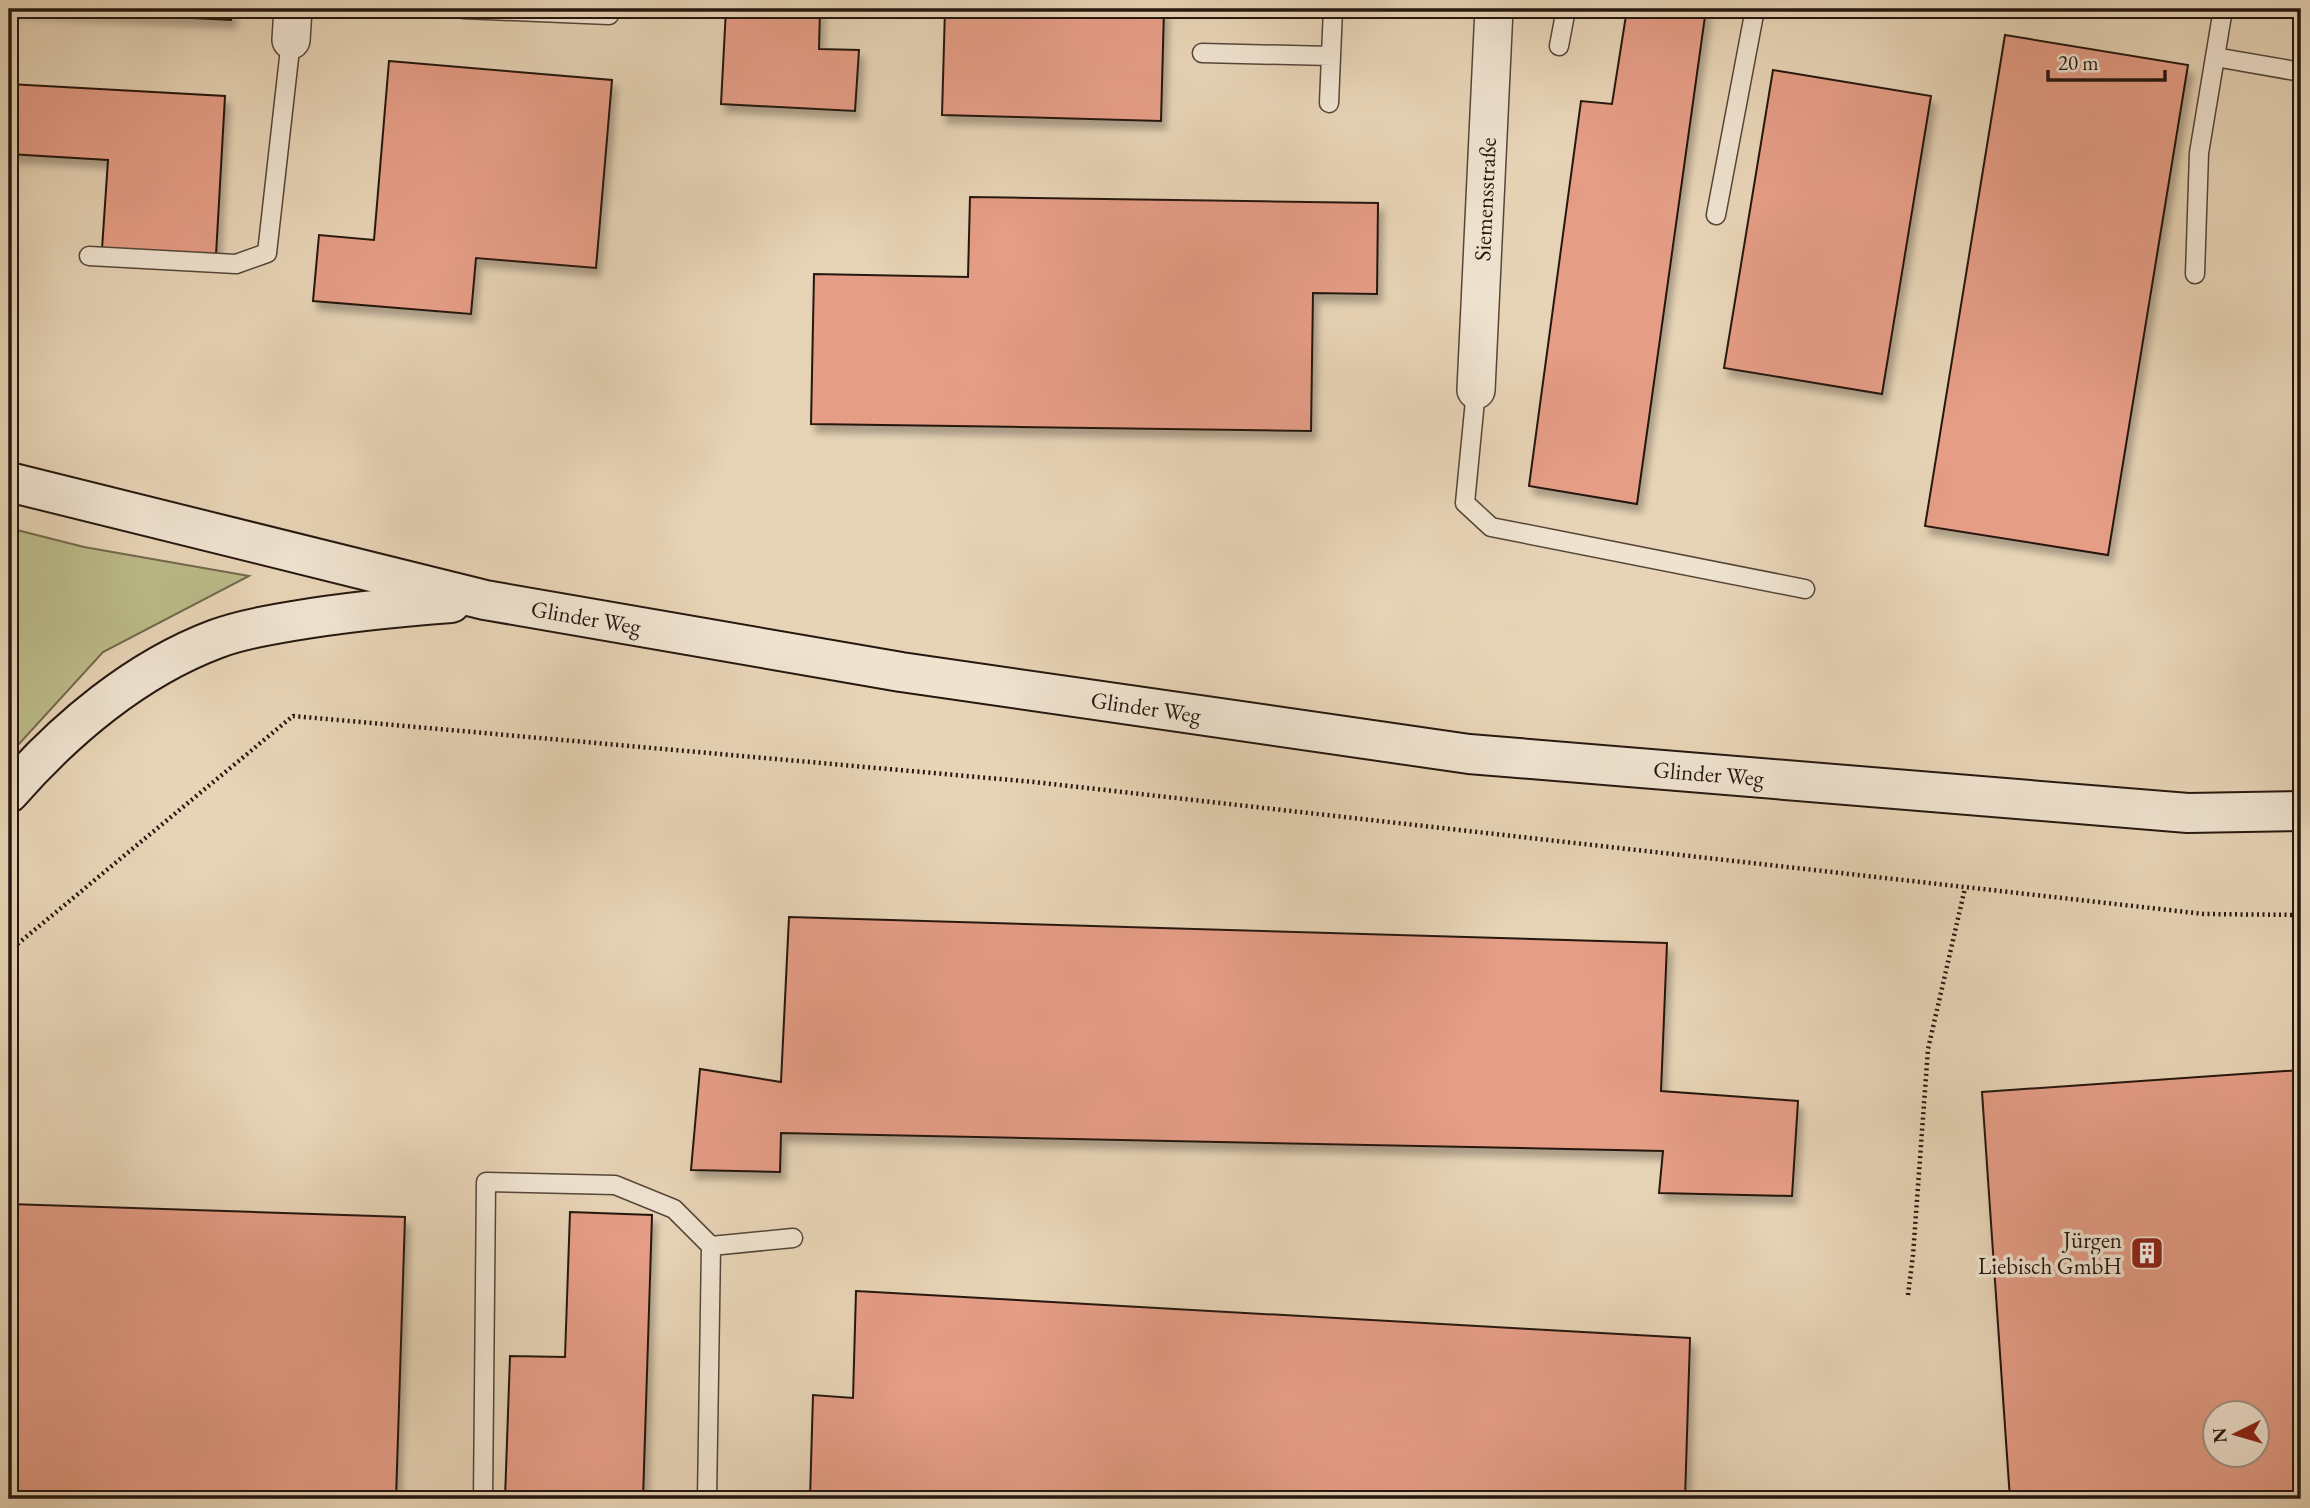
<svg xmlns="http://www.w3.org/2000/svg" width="2310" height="1508" viewBox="0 0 2310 1508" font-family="'EB Garamond',serif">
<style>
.green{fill:#bcbb89;stroke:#71694c;stroke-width:2}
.building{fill:#e59d86;stroke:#26170f;stroke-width:2;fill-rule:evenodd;filter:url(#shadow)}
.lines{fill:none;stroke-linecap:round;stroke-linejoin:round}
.service-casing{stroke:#564639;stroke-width:21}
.minor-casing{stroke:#564639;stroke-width:40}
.secondary-casing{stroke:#26170f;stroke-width:42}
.path{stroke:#26170f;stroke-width:4.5;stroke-dasharray:2 3.5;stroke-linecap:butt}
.service{stroke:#efe3d0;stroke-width:18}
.minor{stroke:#efe3d0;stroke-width:37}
.secondary{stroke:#efe3d0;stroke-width:38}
.labels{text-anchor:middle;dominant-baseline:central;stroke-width:7;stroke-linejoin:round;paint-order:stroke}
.street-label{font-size:23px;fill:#26170f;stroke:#efe3d0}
.poi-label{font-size:23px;fill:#26170f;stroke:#efe3d0;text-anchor:end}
</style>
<defs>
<filter id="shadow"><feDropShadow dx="4.5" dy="8" stdDeviation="3.5" flood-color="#0004"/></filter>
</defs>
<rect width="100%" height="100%" fill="#e7d4b6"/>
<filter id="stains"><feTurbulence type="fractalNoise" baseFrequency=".00286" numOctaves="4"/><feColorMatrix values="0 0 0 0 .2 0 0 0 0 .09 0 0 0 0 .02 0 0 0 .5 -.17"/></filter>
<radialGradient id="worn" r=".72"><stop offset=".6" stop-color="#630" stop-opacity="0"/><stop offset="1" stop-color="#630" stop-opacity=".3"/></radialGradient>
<path class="green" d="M9 528 84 547 249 576 103 652 9 755Z"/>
<path class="building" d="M9 9H232L231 20Z
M726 9H820L819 49 859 50 855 111 721 104Z
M945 9H1164L1161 121 942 115Z
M1627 9H1706L1637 504 1529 486 1581 101 1612 104Z
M2005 35 2188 65 2108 555 1925 526Z
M389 61 612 80 596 268 476 258 471 314 313 301 319 235 374 240Z
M1773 70 1931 96 1882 394 1724 368Z
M9 84 225 96 216 255 102 249 108 160 9 154Z
M970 197 1378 203 1377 294 1313 293 1311 431 811 424 814 274 968 277Z
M2301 388V423L2296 422Z
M789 917 1667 943 1661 1091 1798 1101 1792 1196 1659 1193 1663 1151 781 1133 780 1172 691 1170 700 1069 781 1082Z
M2301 1070V1499H2010L1982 1092ZM2216 1414H2258V1456H2216Z
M9 1204 405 1217 396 1499H9Z
M570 1212 652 1215 643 1499H505L510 1356 565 1357Z
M856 1291 1690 1338 1685 1499H810L813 1395 853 1398Z"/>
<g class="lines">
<defs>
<path id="service" d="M463 9 609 15 610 9
M1559 46 1566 9
M1202 53 1331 56
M2215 57 2301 72
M1329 103 1333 9
M1716 215 1755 9
M89 256 236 264 267 253 291 40
M2195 274 2199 153 2223 9
M1476 390 1465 503 1491 527 1805 589
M483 1499 486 1182 615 1185 674 1209 711 1246
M707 1499 711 1246 793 1238"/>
<g id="minor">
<path d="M291 40 293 9"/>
<path id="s1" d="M1476 390 1494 9"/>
</g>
<g id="secondary">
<path id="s2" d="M9 482 485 600 901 672 1469 754 2188 813 2301 811"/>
<path d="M9 793C65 729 136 669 216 639 240 630 268 625 293 621 346 612 398 607 451 603"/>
</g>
</defs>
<use href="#service" class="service-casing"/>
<use href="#minor" class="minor-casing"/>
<use href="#secondary" class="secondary-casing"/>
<path class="path" d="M9 951 293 716 1034 782 2204 914 2301 915
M1908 1295 1913 1255 1928 1049 1965 888"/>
<use href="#service" class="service"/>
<use href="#minor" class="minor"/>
<use href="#secondary" class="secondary"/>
</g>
<defs>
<symbol id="building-square" viewBox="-11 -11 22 22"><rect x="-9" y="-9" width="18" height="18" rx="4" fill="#8f2418" stroke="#efe3d0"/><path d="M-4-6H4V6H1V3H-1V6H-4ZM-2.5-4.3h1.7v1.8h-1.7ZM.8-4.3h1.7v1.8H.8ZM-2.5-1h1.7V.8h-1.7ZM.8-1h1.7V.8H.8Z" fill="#fff"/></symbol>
</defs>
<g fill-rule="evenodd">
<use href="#building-square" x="2128" y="1234" width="38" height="38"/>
</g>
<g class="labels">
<g class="street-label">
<text stroke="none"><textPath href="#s1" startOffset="191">Siemensstraße</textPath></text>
<text stroke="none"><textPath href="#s2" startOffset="593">Glinder Weg</textPath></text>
<text stroke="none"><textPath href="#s2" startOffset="1160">Glinder Weg</textPath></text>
<text stroke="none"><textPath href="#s2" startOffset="1727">Glinder Weg</textPath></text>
</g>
<g class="poi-label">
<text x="2122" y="1240">Jürgen<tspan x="2122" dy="26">Liebisch GmbH</tspan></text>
</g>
</g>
<rect width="2310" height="1508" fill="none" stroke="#e7d4b6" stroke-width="35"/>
<rect x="10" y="10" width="2289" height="1487" fill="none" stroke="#26170f" stroke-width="3.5"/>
<rect x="18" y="18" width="2275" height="1473" fill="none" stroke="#26170f" stroke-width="2"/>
<g transform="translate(2236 1434) rotate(265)"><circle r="33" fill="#efe3d0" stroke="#9f9183" stroke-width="2"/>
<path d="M0-5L12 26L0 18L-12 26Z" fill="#8f2418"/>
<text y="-10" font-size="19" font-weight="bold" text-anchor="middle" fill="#26170f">N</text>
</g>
<path d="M2048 70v10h117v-10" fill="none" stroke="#26170f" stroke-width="3.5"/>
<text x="2058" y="70" font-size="21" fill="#26170f" stroke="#efe3d0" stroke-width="5" paint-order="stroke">20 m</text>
<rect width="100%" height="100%" filter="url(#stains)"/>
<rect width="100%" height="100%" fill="url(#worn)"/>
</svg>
